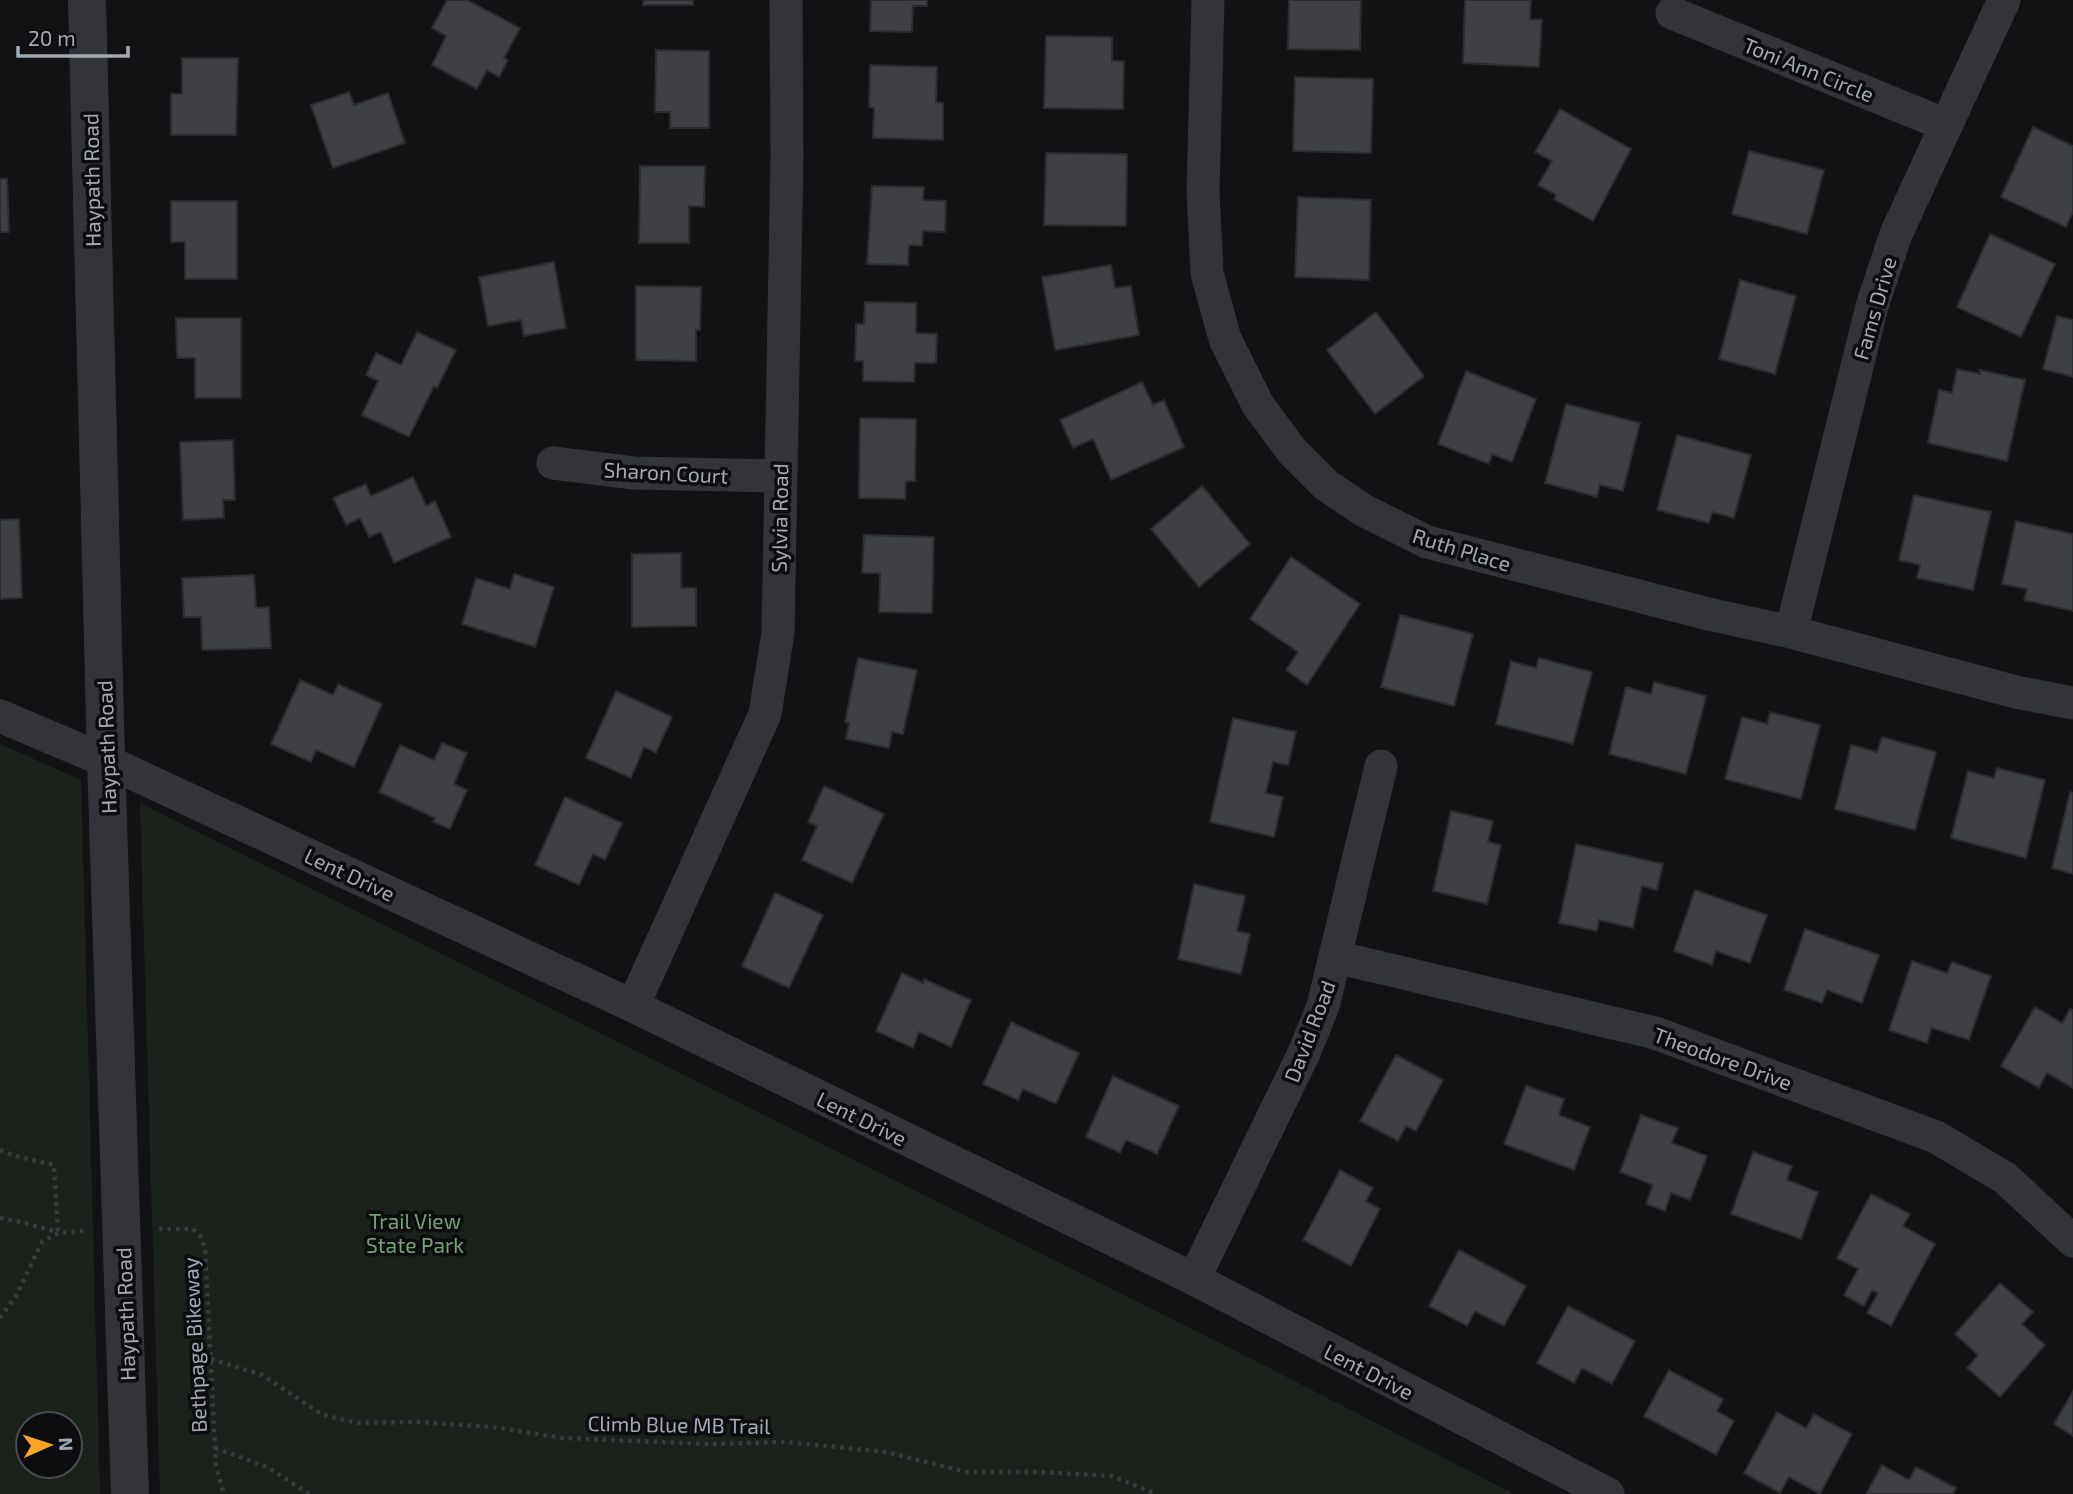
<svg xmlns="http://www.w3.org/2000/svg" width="2073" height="1494" viewBox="0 0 2073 1494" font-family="'Exo 2',sans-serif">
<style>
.green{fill:#1a221b;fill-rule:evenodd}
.building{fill:#3e4044;stroke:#2c2c30;stroke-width:2}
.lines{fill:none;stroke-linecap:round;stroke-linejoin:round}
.path{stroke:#393b40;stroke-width:4.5;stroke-dasharray:3.5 5;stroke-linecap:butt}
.minor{stroke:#333439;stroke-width:33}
.tertiary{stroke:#333439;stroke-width:38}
.labels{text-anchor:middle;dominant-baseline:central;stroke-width:7;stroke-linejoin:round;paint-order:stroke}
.street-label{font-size:21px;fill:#a3aab5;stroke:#0d0d0f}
.park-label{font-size:21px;fill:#79a179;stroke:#0d0d0f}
</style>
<rect width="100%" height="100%" fill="#121214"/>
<path class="green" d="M0 744 81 780 100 1494H0ZM28 1424H70V1466H28Z
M140 803 1242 1354 1514 1494H160Z"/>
<path class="building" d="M447 0H467L520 28 504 58 508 60 499 77 487 70 477 89 432 65 446 36 432 28Z
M644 0H693V5H643Z
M871 0H927V6H913L912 32 870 31Z
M1289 0H1361L1360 50 1288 49Z
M1465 0H1531L1530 19 1542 20 1539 67 1463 63Z
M1046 36 1112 37V61H1124L1123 109 1044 108Z
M656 50 709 51V128H670V112H655Z
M182 58H238L236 135H171V94H182Z
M870 65 937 67 936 102 943 103V140L873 138 874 108 869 107Z
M1295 77 1373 79 1371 153 1293 151Z
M349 92 354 105 388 93 405 143 333 168 311 105Z
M1560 109 1631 149 1593 221 1554 199 1556 195 1538 185 1552 161 1535 152Z
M2033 127 2073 146V212L2066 227 2001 197Z
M1749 151 1824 170 1807 234 1732 214Z
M1046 153 1127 154 1126 226 1044 225Z
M640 166H705L704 207 689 206V243H639Z
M0 179H7L9 232H0Z
M872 186 924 187 923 200 946 201 945 232 923 231 922 246 909 245 908 265 867 264Z
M1298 197 1371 200 1369 280 1295 277Z
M171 201H237V279H185V242H171Z
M1990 234 2055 264 2021 337 1957 307Z
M554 262 566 328 524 336 521 320 488 326 479 277Z
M1111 265 1115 288 1131 286 1139 335 1055 350 1042 277Z
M1740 280 1796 296 1775 374 1719 359Z
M636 286 701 287 700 330H696V361L636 360Z
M865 302 916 303V333L937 334 936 363H915L914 382 863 381V361H855L856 324H864Z
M1376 312 1424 376 1375 414 1327 350Z
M2057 316 2073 320V377L2043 369Z
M176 318H241V398H195V358H177Z
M417 332 456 350 437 388 434 386 409 437 362 415 378 381 366 375 376 353 401 365Z
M1957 369 1980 374V370L2025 380 2007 461 1928 443 1939 390 1952 393Z
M1466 371 1536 399 1512 462 1492 454 1489 464 1438 444Z
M1142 382 1153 405 1164 400 1184 447 1111 480 1093 439 1073 448 1060 420Z
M1566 404 1640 423 1623 491 1600 485 1597 497 1545 483Z
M860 418 916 419 915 481H906L905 499 859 498Z
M1677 435 1751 455 1734 518 1712 512 1709 523 1657 510Z
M233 440 235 500H223L224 518 183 520 180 442Z
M413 477 426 506 435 501 451 537 394 563 381 532 369 537 360 518 346 525 333 498 366 484 371 496Z
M1202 486 1250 544 1199 587 1151 529Z
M1914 495 1991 512 1973 590 1917 578 1920 565 1899 560Z
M19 519 22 598 0 599V520Z
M2016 521 2073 534V611L2024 600 2027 589 2002 584Z
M864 535 934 537 932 613 879 612 880 573H862Z
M681 553V588H696V626L632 627V554Z
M1291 557 1360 604 1307 685 1286 670 1298 652 1250 619Z
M514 574 554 587 535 647 462 624 476 578 510 589Z
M254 575 256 608 269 607 271 648 202 650 201 617H184L182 578Z
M1400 615 1473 634 1454 706 1381 687Z
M858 658 917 670 903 734 892 732 889 748 846 739 849 723 845 722Z
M1539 658 1592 672 1573 744 1496 724 1511 661 1536 668Z
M300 680 333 695 338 684 382 704 354 767 316 750 311 762 271 744Z
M1654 682 1706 696 1686 774 1609 754 1626 687 1651 694Z
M616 691 672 717 656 753 644 747 631 778 586 758Z
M1770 712 1820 725 1801 799 1725 779 1742 717 1767 724Z
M1233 718 1296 732 1288 765 1273 762 1266 793 1283 797 1274 837 1210 822Z
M1882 737 1936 752 1915 830 1835 809 1851 745 1877 752Z
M442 743 467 753 454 784 467 790 450 829 433 822 435 818 379 792 400 745 434 760Z
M1997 768 2045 780 2026 858 1951 838 1968 771 1994 778Z
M824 786 884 814 852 883 802 860 817 826 808 822Z
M2070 792 2073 793V874L2052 868Z
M565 797 622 823 605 860 593 854 579 885 535 865Z
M1451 811 1493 821 1488 842 1501 845 1487 904 1433 891Z
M1576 844 1663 864 1657 890 1642 886 1633 928 1599 920 1597 931 1559 923Z
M1194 884 1245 896 1237 931 1250 934 1241 974 1178 959Z
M1695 890 1767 915 1750 963 1716 951 1712 965 1674 951Z
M775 893 823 915 789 988 742 966Z
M1805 929 1879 955 1862 1003 1827 990 1822 1003 1784 990Z
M1912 961 1947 973 1952 962 1991 976 1969 1040 1932 1028 1927 1043 1889 1030Z
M902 973 923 983 924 979 971 1000 951 1047 919 1032 913 1048 876 1031Z
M2035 1007 2062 1023 2070 1009 2073 1010V1088L2047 1073 2039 1088 2001 1066Z
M1011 1022 1079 1053 1056 1104 1023 1089 1018 1100 983 1084Z
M1396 1055 1443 1080 1416 1131 1406 1126 1398 1141 1360 1121Z
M1113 1076 1179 1106 1157 1154 1126 1140 1120 1153 1086 1137Z
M1526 1086 1564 1099 1559 1115 1590 1127 1574 1170 1504 1144Z
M1641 1115 1678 1128 1672 1143 1707 1156 1690 1200 1671 1193 1665 1211 1646 1204 1653 1185 1620 1172Z
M1753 1152 1792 1166 1787 1180 1818 1192 1801 1239 1731 1214Z
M1340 1170 1373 1188 1366 1201 1380 1209 1351 1266 1303 1240Z
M1871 1194 1910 1214 1903 1226 1935 1244 1891 1326 1867 1313 1878 1293 1872 1290 1864 1306 1844 1295 1858 1269 1837 1258Z
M1459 1250 1526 1286 1504 1326 1475 1311 1467 1326 1429 1306Z
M2000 1283 2033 1312 2022 1324 2045 1345 2000 1397 1967 1368 1978 1355 1955 1334Z
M1568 1306 1635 1341 1612 1384 1582 1368 1574 1383 1537 1363Z
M1669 1370 1723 1399 1717 1411 1734 1421 1716 1455 1644 1416Z
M2073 1391V1436L2054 1424Z
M1777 1412 1806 1428 1814 1414 1852 1434 1820 1494 1789 1477 1780 1493 1744 1473Z
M1882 1465 1909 1480 1916 1467 1956 1488 1953 1494H1866Z"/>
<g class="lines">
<path class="path" d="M0 1150 15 1156 54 1165 58 1233
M0 1218 17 1221 57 1232
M159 1229H193L201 1237 205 1248 216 1467 224 1494
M0 1318 16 1296 42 1242 58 1233 84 1231
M211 1359 262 1375 323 1415 358 1423 416 1422 493 1427 563 1438 710 1444 786 1442 886 1452 967 1472H1039L1112 1476 1156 1494
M215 1448 267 1467 309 1494"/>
<path class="minor" d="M1208 0 1203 192 1207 273 1225 339 1258 405 1292 451 1326 485 1363 510 1427 542 1713 615 1791 632 2016 692 2073 703
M1672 13 1946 125
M553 463 634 473 779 476
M1791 632 1872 306 1896 234 2004 0
M0 716 106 761 633 1006 1194 1279 1608 1494
M1336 957 1655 1033 1936 1137 2005 1178 2073 1241
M633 1006 765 714 778 633 787 157 786 0
M1194 1279 1304 1053 1323 1006 1381 766"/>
<path class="tertiary" d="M87 0 106 761 130 1494"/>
</g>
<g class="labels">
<g class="street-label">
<text transform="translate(1809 69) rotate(22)">Toni Ann Circle</text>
<text transform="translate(91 180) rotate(-91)">Haypath Road</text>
<text transform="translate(1874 308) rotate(-74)">Fams Drive</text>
<text transform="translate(666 472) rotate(3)">Sharon Court</text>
<text transform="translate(779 518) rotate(-89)">Sylvia Road</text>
<text transform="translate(1462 549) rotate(17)">Ruth Place</text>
<text transform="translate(106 747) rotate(-92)">Haypath Road</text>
<text transform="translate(350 874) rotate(25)">Lent Drive</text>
<text transform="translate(1309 1031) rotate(-69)">David Road</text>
<text transform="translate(1723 1058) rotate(20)">Theodore Drive</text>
<text transform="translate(862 1118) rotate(26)">Lent Drive</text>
<text transform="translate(125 1314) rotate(-92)">Haypath Road</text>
<text transform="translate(194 1345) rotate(-93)">Bethpage Bikeway</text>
<text transform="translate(1369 1371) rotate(27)">Lent Drive</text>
<text transform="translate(679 1424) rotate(1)">Climb Blue MB Trail</text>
</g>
<g class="park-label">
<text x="415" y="1220">Trail View<tspan x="415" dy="24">State Park</tspan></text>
</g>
</g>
<g transform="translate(49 1445) rotate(87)"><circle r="33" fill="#0d0d0f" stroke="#494c51" stroke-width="2"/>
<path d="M0-5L12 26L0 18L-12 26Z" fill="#faa524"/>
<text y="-10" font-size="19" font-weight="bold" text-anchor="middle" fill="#a3aab5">N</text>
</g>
<path d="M18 46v10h110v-10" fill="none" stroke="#a3aab5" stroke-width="3.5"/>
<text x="28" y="46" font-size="21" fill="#a3aab5" stroke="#0d0d0f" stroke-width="5" paint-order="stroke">20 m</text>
</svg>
